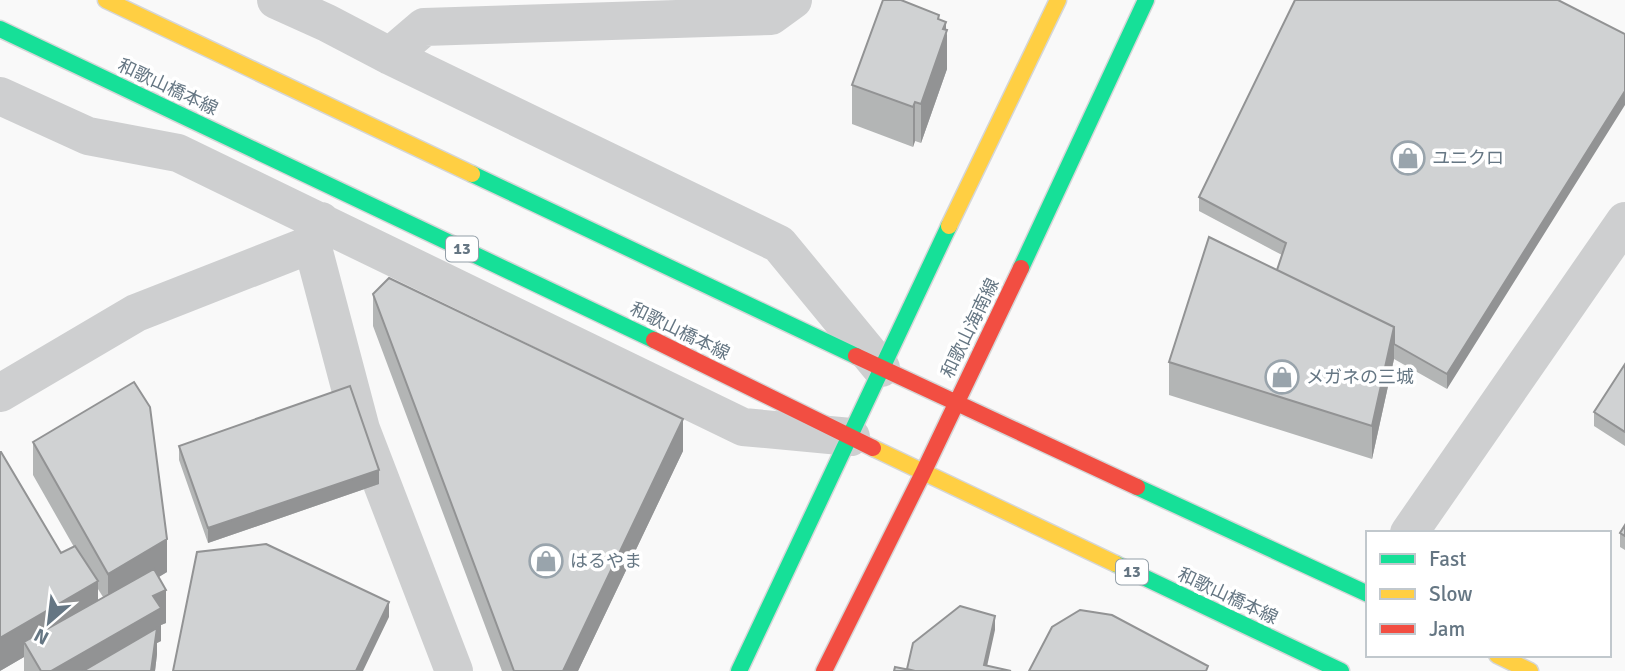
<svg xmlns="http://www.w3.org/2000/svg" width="1625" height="671" viewBox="0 0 1625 671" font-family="Signika,'Noto Sans JP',sans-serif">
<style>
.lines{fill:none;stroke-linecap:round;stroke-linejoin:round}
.fast-casing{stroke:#d5d6d7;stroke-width:19}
.slow-casing{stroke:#d5d6d7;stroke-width:19}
.jam-casing{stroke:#d5d6d7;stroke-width:19}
.street{stroke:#cecfd0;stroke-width:38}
.fast{stroke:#16e098;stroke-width:16}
.slow{stroke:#ffcf43;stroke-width:16}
.jam{stroke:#f24e42;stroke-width:16}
.wall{fill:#b3b5b5;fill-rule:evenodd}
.shaded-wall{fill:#929394}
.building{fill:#d0d2d3;stroke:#929394;stroke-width:2}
.labels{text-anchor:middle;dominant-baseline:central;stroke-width:7;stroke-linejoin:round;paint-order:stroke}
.shield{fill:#fff;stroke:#939fa8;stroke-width:2}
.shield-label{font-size:16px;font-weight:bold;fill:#657683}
.street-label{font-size:18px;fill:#657683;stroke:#fff}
.poi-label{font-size:18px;fill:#657683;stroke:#fff;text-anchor:start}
</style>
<rect width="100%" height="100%" fill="#f9f9f9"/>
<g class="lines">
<defs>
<path id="fast" d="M0 29 654 340
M472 174 856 356
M1021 268 1146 0
M1137 487 1368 594
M1116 564 1341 671
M739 671 949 226"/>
<path id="slow" d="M106 0 472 174
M949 226 1058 0
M873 448 1116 564
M1497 655 1530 671"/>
<path id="jam" d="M654 340 873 448
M856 356 1137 487
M824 671 923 473 1021 268"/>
</defs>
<use href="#fast" class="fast-casing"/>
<use href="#slow" class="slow-casing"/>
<use href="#jam" class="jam-casing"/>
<path class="street" d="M276 0 327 23 390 56 779 244 881 368
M390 56 424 27 771 16 793 0
M0 96 88 136 178 153 743 427 851 437
M312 244 361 429 454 671
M0 393 136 313 312 244 321 221
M1409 533 1625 221"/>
<use href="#fast" class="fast"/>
<use href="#slow" class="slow"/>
<use href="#jam" class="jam"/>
</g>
<path class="wall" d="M1558 0 1447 389 1394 359 1372 459 1169 395V362L1277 270 1282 255 1199 211V197Z
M939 20 946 29 947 69 921 143 915 141 913 147 852 124V85Z
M373 294 683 451 578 671H502L373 326Z
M1625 364V446L1594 426V412Z
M33 442 167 572 159 577 166 623 161 625V641L157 643V654L155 671H24V657L0 671 61 553 74 547 33 475ZM98 589 103 597 98 600Z
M179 446 379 484 208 543 179 460Z
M1625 525V550L1620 547V533Z"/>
<path class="shaded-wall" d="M939 15V52L943 29 946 22V35L947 30V69L921 143V104Z
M1625 91V105L1447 389V374Z
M915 102V141L913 147V107Z
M1394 327V359L1372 459V426Z
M683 419V451L578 671H563Z
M379 470V484L208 543V528Z
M167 539V572L108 607V574Z
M98 581V613L24 642V657L0 671V638Z
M166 590V623L161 625V641L157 643V654L155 671H51L153 596Z
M389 602V617L363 671H356Z
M995 616V630L986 671 984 665Z"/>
<path class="building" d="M883 0H901L939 15 938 19 946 22 943 29 947 30 921 104 915 102 913 107 852 85Z
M1295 0H1558L1625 34V91L1447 374 1394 344V327L1277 270 1286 243 1199 197Z
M1209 237 1394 327 1372 426 1169 362Z
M389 278 683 419 563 671H514L373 294Z
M1625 364V432L1594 412Z
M134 382 150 407 167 539 108 574 33 442Z
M350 386 379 470 208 528 179 446Z
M0 452H1L61 553 75 546 98 581 0 638Z
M1625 525V536L1620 533Z
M266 544 389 602 356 671H173L197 552Z
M154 569 166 590 153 596 161 608 51 671H41L24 642Z
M960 606 995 616 984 665 1011 671H915L907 669 913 643Z
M1080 610 1112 615 1208 666 1206 671H1029L1052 627Z
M157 628 151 671H83Z
M895 667 915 671H894Z"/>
<defs>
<symbol id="shop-ring" viewBox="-11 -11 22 22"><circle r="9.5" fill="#fff" stroke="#99a4ac" stroke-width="1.5"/><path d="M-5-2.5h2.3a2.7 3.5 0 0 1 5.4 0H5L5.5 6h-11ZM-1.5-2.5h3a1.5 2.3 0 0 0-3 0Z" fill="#99a4ac"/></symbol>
</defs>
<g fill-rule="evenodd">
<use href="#shop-ring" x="1389" y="139" width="38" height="38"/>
<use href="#shop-ring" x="1263" y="358" width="38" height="38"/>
<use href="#shop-ring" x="527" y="542" width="38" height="38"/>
</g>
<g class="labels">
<g class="shield">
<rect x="446" y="236.5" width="32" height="25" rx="5"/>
<rect x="1116" y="559.5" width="32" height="25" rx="5"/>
</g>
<g class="shield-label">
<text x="462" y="249">13</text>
<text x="1132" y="572">13</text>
</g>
<g class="street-label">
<text transform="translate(168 87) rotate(25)">和歌山橋本線</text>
<text transform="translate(970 328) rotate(-64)">和歌山海南線</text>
<text transform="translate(680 331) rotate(26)">和歌山橋本線</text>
<text transform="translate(1228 596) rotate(25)">和歌山橋本線</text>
</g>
<g class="poi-label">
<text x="1432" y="158">ユニクロ</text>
<text x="1306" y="377">メガネの三城</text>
<text x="570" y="561">はるやま</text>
</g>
</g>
<rect x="1366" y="531" width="245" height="126" fill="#ffffff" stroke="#c1c8cd" stroke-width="2"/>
<rect x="1380" y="554" width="35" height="10" fill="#16e098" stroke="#c1c8cd" stroke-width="2"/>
<text x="1429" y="566" font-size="21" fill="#657683">Fast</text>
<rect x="1380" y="589" width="35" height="10" fill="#ffcf43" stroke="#c1c8cd" stroke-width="2"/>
<text x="1429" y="601" font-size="21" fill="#657683">Slow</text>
<rect x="1380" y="624" width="35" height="10" fill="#f24e42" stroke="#c1c8cd" stroke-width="2"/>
<text x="1429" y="636" font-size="21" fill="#657683">Jam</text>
<g transform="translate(49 622) rotate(208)" stroke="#ffffff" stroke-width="5" paint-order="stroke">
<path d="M0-5L12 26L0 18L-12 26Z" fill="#657683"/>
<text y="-10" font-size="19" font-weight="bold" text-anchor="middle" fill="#657683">N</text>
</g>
</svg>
